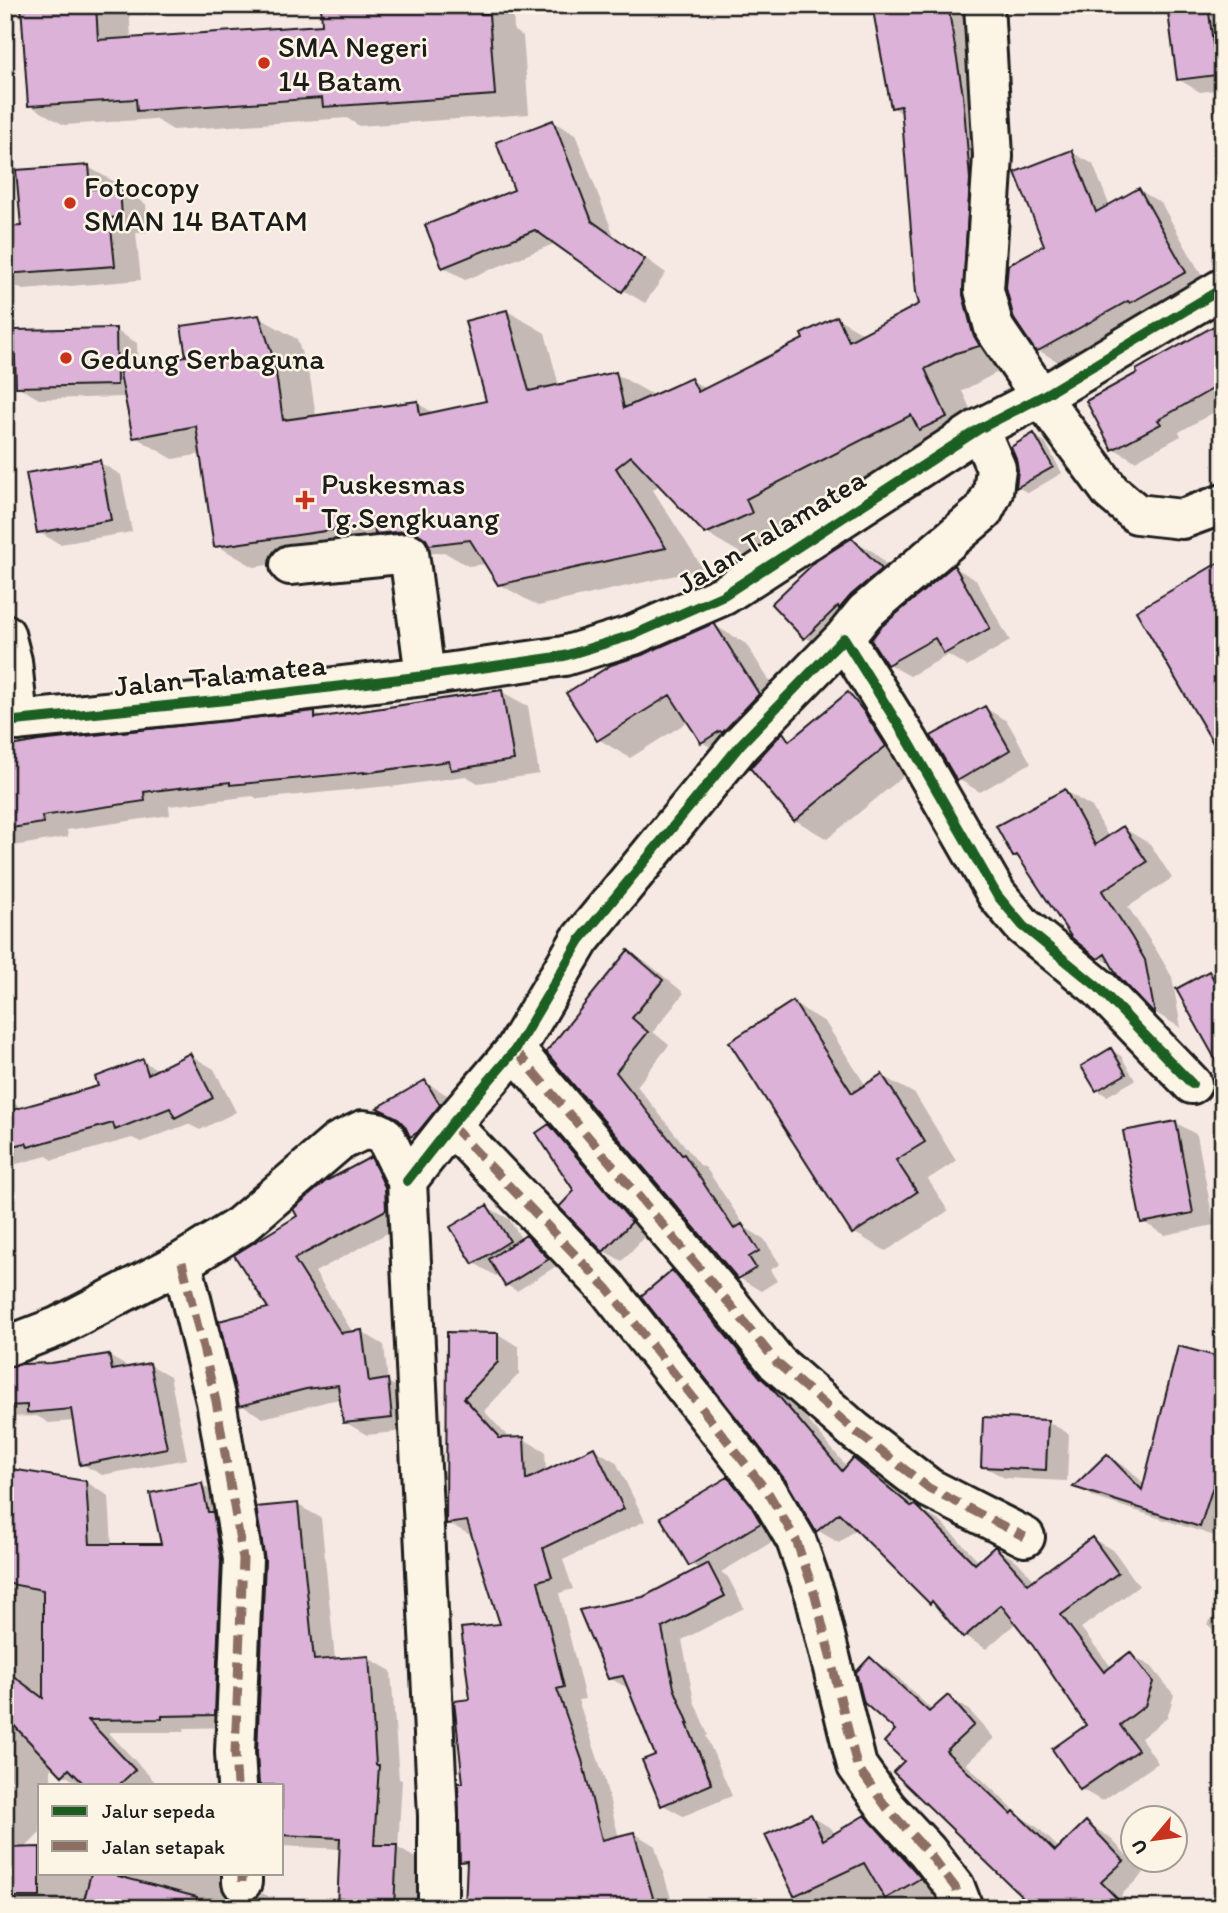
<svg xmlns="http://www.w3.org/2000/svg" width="1228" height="1913" viewBox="0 0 1228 1913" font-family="Itim,sans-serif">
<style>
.shadow{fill:#0003}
.building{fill:#dcb2d8;stroke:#1c1c1c;stroke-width:2}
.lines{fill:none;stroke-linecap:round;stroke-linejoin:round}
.minor-casing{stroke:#1c1c1c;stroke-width:44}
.minor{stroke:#fcf5e5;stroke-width:38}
.quiet{stroke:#8d6e63;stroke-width:9;stroke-dasharray:18 9;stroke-linecap:butt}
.cycleway-casing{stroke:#fcf5e5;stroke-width:15}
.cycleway{stroke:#1b5e20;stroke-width:10}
.poi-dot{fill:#c8321e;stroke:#fcf5e5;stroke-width:2.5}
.labels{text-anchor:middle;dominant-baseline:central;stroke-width:5;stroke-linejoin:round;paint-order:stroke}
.poi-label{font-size:30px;fill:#1c1c1c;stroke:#fcf5e5;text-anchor:start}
.street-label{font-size:30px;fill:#1c1c1c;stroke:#fcf5e5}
</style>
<rect width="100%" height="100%" fill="#f6e8e2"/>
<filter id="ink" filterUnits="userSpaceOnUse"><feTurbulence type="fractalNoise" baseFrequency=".0143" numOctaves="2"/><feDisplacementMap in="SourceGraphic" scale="14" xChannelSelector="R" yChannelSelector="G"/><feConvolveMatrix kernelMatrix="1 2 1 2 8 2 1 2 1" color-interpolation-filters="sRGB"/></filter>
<g filter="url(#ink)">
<path class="shadow" d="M22 5H129L131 40 324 27 322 5H513L514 31 523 36 529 114 359 126 347 118 173 130 155 119 64 125 29 105Z
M873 5H990L1000 312 1016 367 994 374 962 391 984 439 941 441 783 521 789 534 744 555 706 533 660 484 653 490 703 569 538 606 499 584 487 564 468 566 444 552 415 555 399 547 254 567 216 545 202 454 173 459 135 437 127 397 39 399 17 386 115 330 137 343 138 367 188 357 258 317 297 339 311 383 316 417 417 403 435 414 488 402 507 311 545 333 559 386 616 374 655 396 691 380 707 389 806 340 837 318 865 334 921 305 903 114 892 107Z
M1169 5H1223V89L1200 92 1178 79Z
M553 122 575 134 614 236 666 273 645 303 623 290 556 243 465 280 443 267 516 191Z
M1071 152 1093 164 1110 207 1139 190 1161 203 1207 285 1150 313 1060 363 1038 350 1047 245Z
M88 167 115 182 116 189H119L146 204 148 232 136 233 141 280 23 290 5 280V229L23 227Z
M1223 323V407L1179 432 1181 436 1135 461 1113 448Z
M1034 435 1045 442 1062 473 1028 493 1018 487 1019 470Z
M99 462 121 475 132 532 60 544 38 532Z
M852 540 874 552 903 582 827 650 805 637Z
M954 567 976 580 1010 641 967 666 948 655 910 676 888 664Z
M714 625 746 644 790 713 734 761 702 742 689 721 630 758 598 739 642 657Z
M502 692 528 706 539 774 478 783 466 776 391 787 389 786 258 799 253 796 169 806 170 815 67 830 68 837 13 846 5 841V748L314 713 325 719Z
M849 695 881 713 917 765 827 839 795 820 783 735 793 740Z
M985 708 1007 721 1031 763 980 792 958 779Z
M1065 791 1092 807 1109 838 1123 828 1150 844 1172 878 1128 907 1158 953 1172 977 1181 1028 1156 1013 1118 974 1113 965 1099 957 1023 861 1014 856Z
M628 953 650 965 684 993 653 1032 669 1045 637 1086 700 1165 706 1168 746 1228 764 1239 780 1264 770 1270 777 1281 761 1291 739 1278 589 1101Z
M1209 973 1223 981V1070Z
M793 1003 825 1022 866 1086 882 1076 915 1094 956 1161 928 1179 948 1211 886 1251 853 1232Z
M1111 1050 1121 1056 1135 1080 1107 1096 1097 1090Z
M190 1055 214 1069 236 1112 200 1130 188 1124 141 1142 132 1138 53 1160 47 1156 5 1167V1102L10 1101 23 1109 101 1087 142 1061 159 1070Z
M425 1082 447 1095 461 1118 433 1148 411 1135Z
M1175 1122 1197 1135 1214 1225 1165 1235 1143 1222Z
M549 1127 567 1137 648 1233 622 1261 604 1251 576 1191Z
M371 1159 393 1172 408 1222 315 1272 353 1333 362 1332 384 1345 388 1382 409 1394 414 1430 367 1435 345 1422 342 1399 329 1401 263 1418 241 1405 299 1216Z
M487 1207 509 1219 522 1240 526 1237 537 1244 558 1265 517 1291 506 1285 500 1274 496 1276 474 1263Z
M673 1272 694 1285 847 1467 854 1460 875 1472 917 1508 941 1522 980 1562 995 1548 1017 1561 1035 1581 1093 1539 1114 1551 1139 1586 1081 1628 1112 1668 1130 1654 1152 1667 1174 1695 1167 1718 1141 1738 1158 1763 1102 1801 1081 1789 1088 1726 1017 1622 986 1649 965 1636 939 1607 931 1602 857 1528 839 1543 817 1530Z
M449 1334H498L519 1347V1374L484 1411 510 1439H523L545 1451 546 1473 594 1449 616 1462 645 1521 563 1560 573 1589 559 1593 585 1699 578 1700 603 1774 619 1838 634 1833 655 1846 674 1908H467L468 1864 462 1860 465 1785 472 1701 502 1625 473 1535H470L448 1523Z
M109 1356 130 1368 150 1365 170 1376 187 1459 102 1475 82 1464 75 1421 49 1423 37 1416 5 1417V1370L52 1365Z
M1047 1421 1069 1434 1067 1481 1005 1478 983 1466Z
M1223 1431V1531L1221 1538 1096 1498 1076 1487 1107 1456 1128 1468 1145 1485Z
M5 1470 86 1482 109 1496 112 1546 163 1545 201 1485 224 1498 237 1727 184 1728 185 1732H108L157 1784 155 1785H82L64 1775 51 1762V1785H40V1833L24 1849 40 1848V1873H222L243 1885V1896L245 1905 253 1903 262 1893 292 1908H5V1782H15L5 1774Z
M728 1479 750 1492 782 1536 721 1572 728 1577 744 1608 682 1640 694 1701 708 1735 706 1736 732 1796 683 1816 663 1805 657 1756 630 1689 609 1678 643 1599 699 1569 691 1564Z
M298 1505 321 1518 335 1660 368 1658 391 1671 399 1779 402 1780 398 1848 419 1860 417 1908H339L341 1849 282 1846V1785H260Z
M1223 1606V1638L1207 1624Z
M870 1659 891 1671 933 1711 948 1697 969 1710 994 1738 966 1764 1021 1817 1036 1826 1060 1849 1086 1823 1108 1836 1144 1873 1121 1895 1133 1908H1036L906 1761 897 1730Z
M1223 1740V1757L1216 1753Z
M811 1816 832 1829 835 1835 865 1817 887 1830 941 1891 945 1908H802L768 1836Z"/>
<path class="building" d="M21 5H96L98 40 322 25 321 5H480V14H489L495 95 323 107 322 98 137 111 136 99 28 106Z
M872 5H948L963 95 970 179 963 295 973 334 980 346 956 353 925 369 947 417 919 430 911 415 746 499 752 513 705 534 631 456 616 468 666 548 498 585 470 540 429 545 426 539 417 533 407 531 375 534 374 524 214 547 196 426 133 438 119 369 186 356 181 326 259 315 274 360 283 420 418 401 420 415 486 401 465 321 507 310 529 391 616 372 624 408 691 378 698 392 803 339 801 334 837 316 849 341 919 304 916 292 901 106 891 108Z
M1167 5H1208L1217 75 1177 80Z
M553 120 592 221 645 259 622 292 535 230 442 268 425 225 514 190 496 142Z
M1072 150 1096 212 1139 188 1186 272 1130 303 1128 301 1036 352 1014 319 1006 288 1008 265 1044 245 1015 172Z
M89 165 91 189 120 187 122 217 110 218 115 266 5 274V227L21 226 16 170Z
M1223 321V383L1158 420 1161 424 1112 450 1086 401 1137 373 1136 370Z
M116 328 117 385 16 387 14 330Z
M1034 433 1053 467 1016 488 1018 470 1016 459 1011 447Z
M100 460 111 520 37 533 26 473Z
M852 538 882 569 851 595 839 609 838 606 804 639 771 604 816 561Z
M1223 560V760L1136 611Z
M954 565 990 628 944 654 935 638 887 665 871 640 881 627Z
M714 623 759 694 722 733 720 731 701 743 670 695 597 741 566 693 611 665 642 655Z
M502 690 514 760 451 770 449 761 364 773V772L230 785V782L144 792 145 801 42 816 43 823 5 829V747L39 741 315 711V718Z
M848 692 864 712 886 746 794 821 750 768 783 732 789 741Z
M985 706 1010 750 957 781 931 736Z
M1065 789 1095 845 1123 826 1147 862 1102 891 1131 936 1145 960 1155 1015 1117 975 1105 954 1098 959 1072 938 1017 855 1013 857 996 826Z
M628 950 663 980 632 1018 648 1032 616 1072 682 1155 684 1154 734 1229 742 1224 759 1251 749 1257 756 1268 738 1279 587 1101 588 1100 581 1094 546 1052Z
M1209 971 1223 996V1073L1176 989Z
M793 1001 852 1093 882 1074 925 1142 896 1160 917 1192 852 1234 729 1042Z
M1111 1048 1126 1074 1096 1091 1081 1066Z
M190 1053 213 1098 175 1118 170 1108 115 1130 113 1123 28 1147 26 1143 5 1148V1112L98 1086 95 1077 143 1059 148 1074Z
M425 1080 440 1105 418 1132 410 1137 405 1126 396 1117 377 1108Z
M1176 1121 1193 1213 1141 1223 1123 1131Z
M549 1124 632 1222 603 1252 559 1207 574 1191 536 1133Z
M371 1157 385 1187 386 1210 294 1259 341 1333 362 1330 369 1382 388 1379 392 1418 343 1423 338 1385 306 1389 239 1406 219 1321 268 1308 234 1255 297 1216 293 1209 326 1181Z
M487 1205 510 1241 473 1264 450 1227Z
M526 1235 549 1259 505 1286 489 1259Z
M672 1270 760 1377 770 1386 842 1471 853 1458 912 1507 915 1505 919 1508 975 1564 995 1546 1028 1584 1092 1537 1118 1573 1061 1615 1104 1672 1130 1652 1153 1682 1145 1706 1120 1725 1138 1750 1080 1790 1052 1749 1086 1725 1033 1646 1001 1605 963 1638 932 1601 930 1604 839 1513 816 1532 786 1481 641 1296Z
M447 1332 498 1333V1362L464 1398 498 1435V1438L524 1437 526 1480 594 1447 624 1509 543 1548 552 1577 538 1581 564 1687 557 1689 582 1760 602 1840 634 1832 656 1908H465L467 1861 460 1862 458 1783H463L454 1701 470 1699 461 1628 500 1624 467 1521 446 1524Z
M1178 1346 1223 1358V1455L1200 1527 1073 1487 1107 1454 1142 1490Z
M109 1354 112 1370 150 1363 167 1448 80 1465 71 1409 27 1413V1405L5 1406V1368L22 1364 51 1363Z
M983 1417 1048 1420 1046 1470 981 1467Z
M5 1468 86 1481 90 1544H161L150 1493 202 1483 208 1512H213L221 1560 215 1715 162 1716V1719L88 1720 135 1770 119 1785H85L69 1769 62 1776 5 1716V1670L43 1698V1590L5 1583Z
M728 1477 751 1506 761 1523 689 1566 660 1517Z
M298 1503 314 1660 369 1656 376 1765H379L374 1845H397L394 1908H337L340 1838 282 1835V1785H259L257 1752 265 1560 256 1507Z
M708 1563 725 1596 662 1628 674 1688 689 1724H687L712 1784 661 1806 642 1760 655 1755 623 1676 608 1679 579 1610 643 1597Z
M870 1657 929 1712 948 1695 974 1725 946 1751 1011 1814 1014 1811 1055 1851 1086 1821 1124 1861 1101 1882 1126 1908H1034L893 1772 904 1761 884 1742 895 1730 864 1703 856 1672Z
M811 1814 823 1840 865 1815 921 1878 885 1899 864 1863 794 1896 765 1835Z
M40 1847V1897H5V1848Z
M91 1873H118V1876L197 1897 196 1908H82Z"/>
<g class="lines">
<defs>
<path id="minor" d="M984 5 993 156 984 290 994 328 1041 397 1111 492 1137 514 1182 519 1223 504
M290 565 409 553 425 676
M5 634 12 661 18 721
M844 638 865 612 983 512 993 492 996 468 979 429
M5 722 226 700 425 676 564 656 633 635 724 595 979 429 1041 397 1223 288
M515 1050 728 1302 777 1363 855 1431 929 1488 1025 1537
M451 1125 607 1288 769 1494 796 1540 815 1595 857 1766 887 1808 927 1851 955 1887 963 1908
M407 1181 451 1125 515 1050 580 940 741 744 844 638 909 742 997 895 1023 926 1099 988 1192 1084
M182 1262 216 1401 243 1559 235 1752 237 1785
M5 1347 57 1327 182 1262 240 1226 338 1142 363 1130 378 1132 385 1136 407 1181 438 1816V1908
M242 1873V1882"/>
</defs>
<use href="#minor" class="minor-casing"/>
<use href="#minor" class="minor"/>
<path class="quiet" d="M515 1050 728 1302 777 1363 855 1431 929 1488 1025 1537
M451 1125 607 1288 769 1494 796 1540 815 1595 857 1766 887 1808 927 1851 955 1887 963 1908
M182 1262 216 1401 243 1559 235 1752 237 1785
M242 1873V1882"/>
<defs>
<path id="cycleway" d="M5 722 226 700 425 676 564 656 633 635 724 595 979 429 1041 397 1223 288
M407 1181 451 1125 515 1050 580 940 741 744 844 638 909 742 997 895 1023 926 1099 988 1192 1084"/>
</defs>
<use href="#cycleway" class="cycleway-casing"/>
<use href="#cycleway" class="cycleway"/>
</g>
</g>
<g class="poi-dot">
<circle cx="264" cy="63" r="7"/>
<circle cx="70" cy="203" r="7"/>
<circle cx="66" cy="358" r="7"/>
<path d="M301.5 489.5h7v7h7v7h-7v7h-7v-7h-7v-7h7z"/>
</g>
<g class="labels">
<g class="poi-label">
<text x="278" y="46">SMA Negeri<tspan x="278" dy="34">14 Batam</tspan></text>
<text x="84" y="186">Fotocopy<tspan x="84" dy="34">SMAN 14 BATAM</tspan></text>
<text x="80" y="358">Gedung Serbaguna</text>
<text x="321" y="483">Puskesmas<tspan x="321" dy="34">Tg.Sengkuang</tspan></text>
</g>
<g class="street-label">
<text transform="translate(771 531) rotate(-31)">Jalan Talamatea</text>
<text transform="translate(220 675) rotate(-6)">Jalan Talamatea</text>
</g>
</g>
<rect width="1228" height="1913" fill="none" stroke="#fcf5e5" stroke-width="28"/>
<rect x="14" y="14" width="1200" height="1885" fill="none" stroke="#1c1c1c" stroke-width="2.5" filter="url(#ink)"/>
<rect x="38" y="1784" width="245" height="91" fill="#fcf5e5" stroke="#a29e95" stroke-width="2"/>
<rect x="52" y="1806" width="35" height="10" fill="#1b5e20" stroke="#a29e95" stroke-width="2"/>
<text x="102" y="1818" font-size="21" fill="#1c1c1c">Jalur sepeda</text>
<rect x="52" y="1841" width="35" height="10" fill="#8d6e63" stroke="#a29e95" stroke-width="2"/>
<text x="102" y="1854" font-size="21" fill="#1c1c1c">Jalan setapak</text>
<g transform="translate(1154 1839) rotate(241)"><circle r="33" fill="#fcf5e5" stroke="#a29e95" stroke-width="2"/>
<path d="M0-5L12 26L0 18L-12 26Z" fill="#c8321e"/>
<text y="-10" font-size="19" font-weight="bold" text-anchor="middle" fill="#1c1c1c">U</text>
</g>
</svg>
